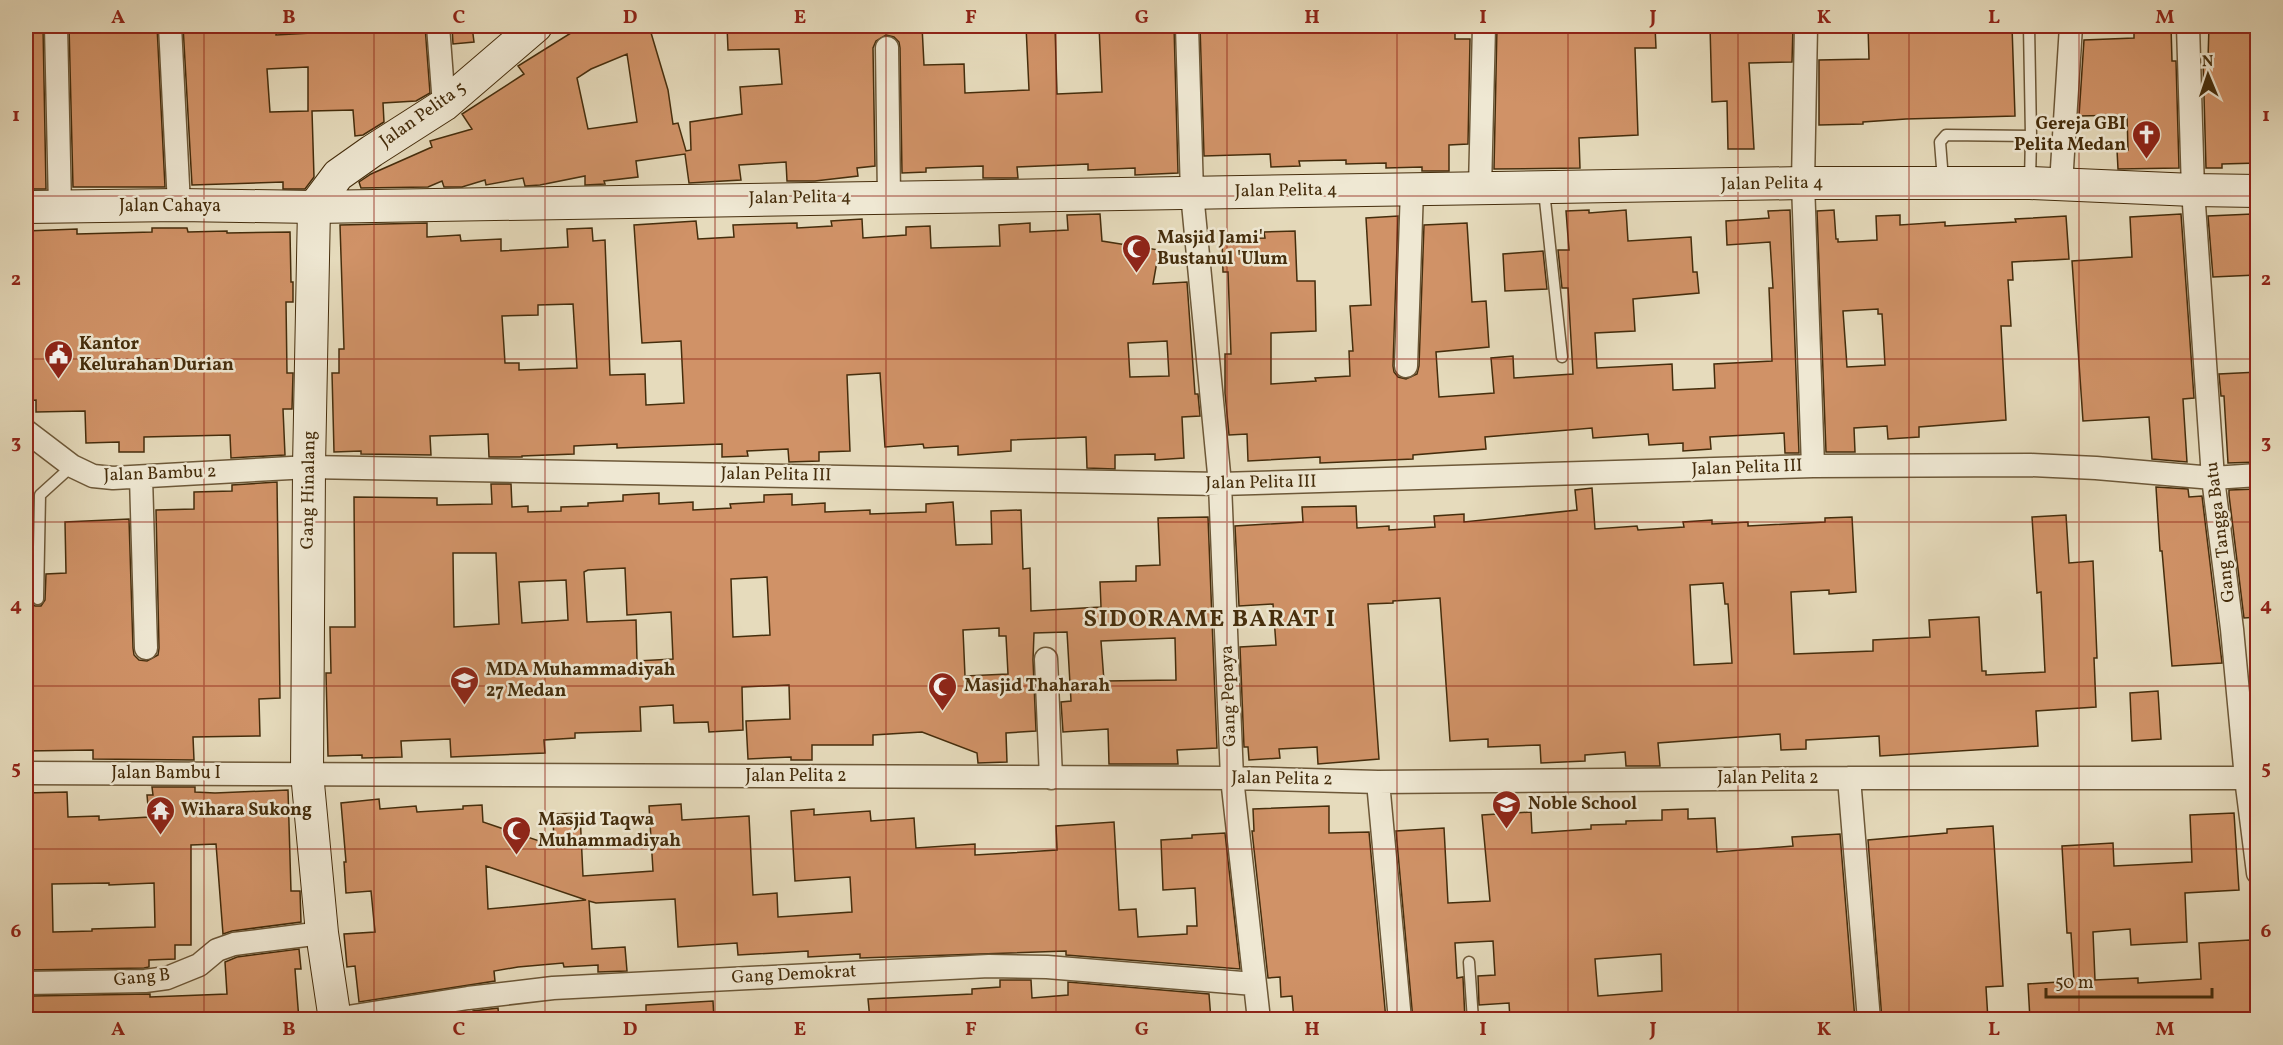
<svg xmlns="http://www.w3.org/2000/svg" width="2283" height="1045" viewBox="0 0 2283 1045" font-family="Vollkorn,serif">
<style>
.building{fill:#d09267;stroke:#452d0c;stroke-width:1.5;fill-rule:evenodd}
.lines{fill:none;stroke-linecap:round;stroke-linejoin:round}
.lane-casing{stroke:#6d5838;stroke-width:13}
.street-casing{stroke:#6d5838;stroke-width:25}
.secondary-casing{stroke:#452d0c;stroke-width:34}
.lane{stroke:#efe8d3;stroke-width:10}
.street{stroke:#efe8d3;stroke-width:22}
.secondary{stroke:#efe8d3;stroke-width:32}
.grid{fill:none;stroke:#8f2418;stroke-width:1.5;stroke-opacity:0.55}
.labels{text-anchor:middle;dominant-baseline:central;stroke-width:5;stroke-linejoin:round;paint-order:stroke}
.street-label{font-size:18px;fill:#452d0c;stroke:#efe8d3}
.poi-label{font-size:18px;font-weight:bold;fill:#452d0c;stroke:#efe8d3;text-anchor:start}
.district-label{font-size:24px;font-weight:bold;letter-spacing:1.5px;fill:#452d0c;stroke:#efe8d3}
.neatline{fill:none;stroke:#8f2418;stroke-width:2}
.grid-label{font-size:20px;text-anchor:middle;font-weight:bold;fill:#8f2418}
</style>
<rect width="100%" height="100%" fill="#e6dbbc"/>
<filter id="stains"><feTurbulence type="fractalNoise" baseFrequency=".00333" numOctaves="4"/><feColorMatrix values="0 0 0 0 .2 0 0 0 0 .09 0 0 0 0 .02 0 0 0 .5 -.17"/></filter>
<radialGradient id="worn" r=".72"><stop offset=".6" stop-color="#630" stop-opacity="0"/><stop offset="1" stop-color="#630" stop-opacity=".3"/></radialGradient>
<path class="building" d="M26 26H43L46 189H26Z
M69 26H157L165 187H73Z
M183 26H276V35L311 33V28L343 26H425L430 93 416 101 383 103 384 122 363 135 355 136 353 110 312 111 314 177 305 189H283V182L192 185ZM308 67V111L270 112 267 69Z
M452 26H472L474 42 453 44Z
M582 26H649L668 90 673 124 678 123 686 151 691 150 690 122 742 114 740 87 782 84 779 49 728 50 727 26H922L924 65 964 64 965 93 1029 90 1026 26H1055L1057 94 1102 92 1099 26H1174L1178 173 1135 175V168L1088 170V164L1017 167 1018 178H983V166L926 168V172L902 173 900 48 899 42 894 37 886 35 876 41 873 48 875 166 857 168 858 176 815 181H787L786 162 739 165 741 180 689 183 685 154 636 161 638 177 604 181 605 184 585 185V176L540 185 525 186 523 178 486 185 485 180 462 187H444L442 181 428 187 361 188 359 182 371 174 432 147 430 141 472 129 462 114 524 74 518 66ZM627 54 637 122 588 129 577 78 591 69Z
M1200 26H1455V39H1470L1468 144 1449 145V171H1422V167L1386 168V163L1346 164V160L1299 161 1300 166 1271 167 1270 154 1204 156Z
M1497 26H1655L1656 48H1635L1638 135 1579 138 1580 168 1494 169Z
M1710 26H1793L1792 62 1749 63 1754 149H1728L1727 101 1712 102Z
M1868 26H2012L2015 116 1906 119 1863 122V124L1819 125V60L1869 59Z
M2134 26H2171L2172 61H2176L2179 168 2118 169 2117 150H2128L2127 115 2079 116 2084 40 2134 38Z
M2209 26H2258V163L2222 164V168H2206L2203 60 2208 59Z
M1589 210V213L1626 210 1628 241 1691 237 1693 272H1697L1699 293 1633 299 1635 331 1595 333 1597 368 1672 364 1673 390 1715 388 1714 364 1772 361 1769 288H1773L1770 242 1727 245 1726 221 1769 218 1768 211 1790 210 1799 453H1785L1784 433 1710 437 1711 449 1683 451V443L1649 445 1648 434 1593 438 1592 428 1485 437 1486 449 1413 455V459L1320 463V457L1248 461 1247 434 1229 435 1225 393V354H1231L1228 272H1223L1222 239 1265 238 1264 232 1295 231 1297 281H1315L1316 331 1271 333V384L1316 381 1315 378 1350 376 1349 351H1353L1350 306 1371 305 1366 218 1398 216 1393 366 1394 372 1398 377 1406 379 1417 374 1419 366 1424 225 1467 223 1472 302 1486 301 1489 347 1436 352 1439 397 1494 393 1491 358 1513 356 1514 378 1573 374 1568 288H1562L1558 250H1569L1566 211Z
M1834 210 1836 239H1838V242L1877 240 1876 216 1900 215V225L1945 222V226L2016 222 2015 219 2066 216 2069 259 2012 262 2013 280H2008L2011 326H2001L2006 420 1919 427V437L1888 439 1887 426 1854 428 1855 452H1826L1817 211ZM1878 309V314H1882L1885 365 1847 367 1843 311Z
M1100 214 1102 241 1159 250 1153 284 1187 282 1195 394H1198L1200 416 1182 417 1184 458 1155 460V454L1115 455V469L1087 468 1086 437 1011 440V451L958 455V446L924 448 923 444 885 447 880 373 847 375 850 451 819 452V461L789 462 788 449 747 451 748 456 722 457V444L617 448V444L574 446V454L522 456V457H489L488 434 430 436 431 455 361 454V451L334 452 332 373H339V349H344L340 225 427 223V237L460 235 461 241 501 239V251L568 247 567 229 592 228 593 241 605 240 610 375 645 374 646 405 684 403 681 341 642 343 634 225 696 221 698 239 734 237 733 225 797 223V228L832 226 831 221 862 219 863 238 906 235V227L930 226 931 248 1000 246 999 225 1030 223V232L1068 230 1067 215ZM573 304 577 368 519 370V363H505L502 316 538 315V305ZM1167 341 1169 376 1130 377 1128 343Z
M2181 214 2194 398 2183 399 2187 462 2152 459 2149 417 2083 421 2072 261 2132 257 2130 217Z
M2252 214 2256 275 2213 277 2208 216Z
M152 228H187L188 232 227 231V233L290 232 291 282H293V302H286L287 373H293L292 409H283L285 455 231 458 230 435 144 437V452H119V442L86 443 85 411 36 412V400L26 401V231L77 229V234L152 232Z
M1543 251 1547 289 1505 291 1503 254Z
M2258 372V462L2228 463 2224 396H2221L2219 374Z
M277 482 280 698 259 699 260 736 193 737 194 760 93 759V750L26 751V575H31V602L35 606H41L45 600 46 574 66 573 65 522 129 519 133 648 134 655 139 660 147 661 158 655 159 648 156 510 194 509V492L232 491V485Z
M491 484H511L512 507 528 506V512L561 511V507L588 506V503L623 501V495L659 493V504L693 502V510L731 508 730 504 764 502V495L792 494V505L825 503V512L870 510V514L926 512V504L953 502 956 545 992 544 991 511 1021 510 1023 569 1030 568 1031 611 1101 607 1100 582 1136 581V566L1160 565 1158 518 1208 517 1217 748 1177 750 1178 764H1109L1108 729 1063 732 1061 702 1071 701 1067 632 1034 633 1033 660 1036 731 1006 733 1007 762 978 763 977 753 922 732 873 735V745H812V760H791V757L748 759 746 721 790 719 789 685 742 687 743 730 709 732 708 722 674 723 673 705 640 707 641 731 575 733V738L544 740 545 753 451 757 450 739 401 741 402 757 362 758V755L328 756 326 673H331L330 627H355L354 497 437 498V505L492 504ZM453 553H496L499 624 454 627ZM625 568 627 615 671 612 673 659 637 661 636 620 587 622 584 572 588 570ZM767 577 770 635 733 637 731 579ZM566 580 568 620 522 623 519 582ZM999 628V636H1006L1008 674 965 676 963 630ZM1175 638 1176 680 1104 681 1101 641Z
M2156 487 2188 489 2189 497 2202 496 2222 663 2172 666 2162 551H2160Z
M1592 488 1595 529 1637 526 1638 530 1684 527 1683 522 1712 520V524L1748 522V526L1825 522V518L1852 517 1856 592 1829 594V590L1791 592 1794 654 1873 651V640L1930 637 1929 620 1979 617 1982 671H1986V675L2045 672 2041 592 2037 593 2032 517 2066 515 2069 563 2093 561 2097 658H2094L2096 707 2036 711 2038 746 1880 756 1879 736 1806 740V749L1781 750 1780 734 1658 743 1660 766H1626L1625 752 1585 755V761L1541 763 1540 745 1488 747V739L1450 741 1440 598 1393 601V603L1368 604 1379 759 1318 764 1317 747 1279 749 1280 758 1249 760 1248 747H1244L1240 647 1276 645 1273 604 1239 606 1235 526 1303 522 1302 507 1356 506 1357 528 1389 526V530L1435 527 1434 516 1464 514V522L1577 510 1575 490ZM1723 583 1725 604H1728L1732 663 1694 665 1690 585Z
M2258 489V617L2244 618 2229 495V490Z
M2158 691 2161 739 2132 741 2130 693Z
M152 787H195V792L215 793 288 790 291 891H300L301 922 232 931 223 934 216 844 191 845V945H175V959L149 960V967L144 968 26 970V793L67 792 68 817 99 816V820L149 817 147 795H153ZM109 883V885L154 883 155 927 92 929V931L53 932 52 884Z
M379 799 380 809 416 806 417 812 463 809V806L482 805 483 822 554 846 553 814 580 813 583 876 653 871 649 806 681 804 682 820 749 816 753 895 777 893 778 917 852 912 850 877 795 881 791 811 814 809V815L870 811 871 821 914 818 916 848 975 844V855L1057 850 1056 826 1114 822 1119 910 1136 909 1138 937 1187 934V926H1197L1195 888 1163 890 1161 840 1192 838V835L1225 833 1240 969 1066 955V951L860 958V954L808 957V951L738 955 737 943 678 947 675 899 596 903 589 901 592 949 625 947 627 971 598 972V965L564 967 563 963 518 967 494 971 495 981 359 1002 355 966 347 967 344 934 375 932 371 891 346 893 344 862H346L341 803ZM486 866 586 900 488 909Z
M1329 806V833L1369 832 1386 1020H1294L1292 996 1281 997 1280 977 1268 978 1252 831H1254L1253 809Z
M1688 809V819L1715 818 1717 852 1793 846 1792 837 1840 834 1855 1020H1510L1509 1003 1479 1005 1478 976 1495 975 1493 941 1455 943 1457 978 1463 977 1465 1020H1413L1396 831 1444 828 1448 903 1490 901 1482 815 1531 812 1532 833 1591 829V825L1626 824V821L1662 820V810ZM1661 954 1662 991 1598 996 1595 959Z
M2234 813 2239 890 2185 893 2187 942 2131 945 2130 929 2093 932 2095 980 2138 978V983L2201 979 2199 943 2250 940 2253 1020H2030L2028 984 2074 981 2071 933H2067L2062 846 2113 843 2114 866 2192 862 2190 815Z
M1993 826 2003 986 1986 987 1988 1020H1882L1868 840 1947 833V829Z
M299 949 301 969H295L299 1020H31V996L150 994V997L227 994 225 962 237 957Z
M1000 980H1031L1032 998 1068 995V982L1209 994 1211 1020H870L868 999 972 994V989L1000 987Z
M713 1001 714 1020H646V1005Z
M498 1008 499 1020H473V1011Z"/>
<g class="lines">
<defs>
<path id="lane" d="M2029 26 2031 136
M1943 180 1940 142 1946 135 2031 136 2030 181
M1544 191 1562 357
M38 599 40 495 72 466
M1469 962 1473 1020"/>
<path id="street" d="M56 26 60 207
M170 26 179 205
M438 26 444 105
M1187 26 1192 193 1220 484 1232 778 1259 1020
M1806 26 1803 183 1813 466
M2188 26 2193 190 2213 478 2232 629 2246 778 2258 873
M887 48 889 197
M2061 184 2071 26
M1480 188 1484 26
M1406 366 1412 189
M26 431 72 466 93 476 113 478 309 467 1220 484 1813 466 2031 465 2096 468 2213 478 2258 475
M141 477 146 648
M1046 659 1051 778
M26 773 1232 778 1378 782 1849 778H2258
M1849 778 1869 1020
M1378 782 1400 1020
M26 983 145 981 167 978 199 965 217 950 234 944 322 933
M335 1019 468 998 553 988 989 966 1047 967 1254 984"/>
<path id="secondary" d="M26 207 179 205 314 207 1803 183H2030L2193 190 2258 191
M314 207 309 467 307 773 322 933 335 1020
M314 207 338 175 372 151 444 105 536 26"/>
</defs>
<use href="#lane" class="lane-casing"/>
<use href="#street" class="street-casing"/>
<use href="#secondary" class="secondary-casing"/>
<use href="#lane" class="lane"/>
<use href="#street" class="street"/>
<use href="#secondary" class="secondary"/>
</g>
<path class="grid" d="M204 26V1020M374 26V1020M545 26V1020M715 26V1020M886 26V1020M1056 26V1020M1227 26V1020M1397 26V1020M1568 26V1020M1738 26V1020M1909 26V1020M2079 26V1020M26 196H2258M26 359H2258M26 522H2258M26 686H2258M26 849H2258"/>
<defs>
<symbol id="church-pin" viewBox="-11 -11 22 30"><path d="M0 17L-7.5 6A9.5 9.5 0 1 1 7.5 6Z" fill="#8f2418" stroke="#efe8d3"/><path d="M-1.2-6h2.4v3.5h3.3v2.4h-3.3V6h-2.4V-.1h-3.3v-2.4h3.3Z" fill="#fff"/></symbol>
<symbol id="mosque-pin" viewBox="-11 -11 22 30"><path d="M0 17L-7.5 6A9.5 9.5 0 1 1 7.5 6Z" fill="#8f2418" stroke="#efe8d3"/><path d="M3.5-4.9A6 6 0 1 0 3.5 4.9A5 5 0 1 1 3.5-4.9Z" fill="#fff"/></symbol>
<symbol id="civic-pin" viewBox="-11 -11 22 30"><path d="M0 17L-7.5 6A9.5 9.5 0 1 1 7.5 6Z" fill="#8f2418" stroke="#efe8d3"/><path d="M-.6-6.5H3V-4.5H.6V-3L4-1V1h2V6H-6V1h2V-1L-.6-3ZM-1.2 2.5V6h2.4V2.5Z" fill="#fff"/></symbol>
<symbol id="school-pin" viewBox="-11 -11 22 30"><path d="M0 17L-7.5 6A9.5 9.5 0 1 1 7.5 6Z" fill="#8f2418" stroke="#efe8d3"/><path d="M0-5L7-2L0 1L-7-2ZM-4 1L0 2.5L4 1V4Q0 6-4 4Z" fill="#fff"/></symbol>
<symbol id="temple-pin" viewBox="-11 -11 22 30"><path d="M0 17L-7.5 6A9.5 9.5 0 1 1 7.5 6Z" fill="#8f2418" stroke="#efe8d3"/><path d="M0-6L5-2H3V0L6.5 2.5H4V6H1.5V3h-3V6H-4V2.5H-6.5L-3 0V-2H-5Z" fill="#fff"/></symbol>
</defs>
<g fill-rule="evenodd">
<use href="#church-pin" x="2130" y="118" width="33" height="45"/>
<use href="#mosque-pin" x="1120" y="232" width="33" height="45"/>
<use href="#civic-pin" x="42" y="338" width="33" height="45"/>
<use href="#school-pin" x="448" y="664" width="33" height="45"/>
<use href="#mosque-pin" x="926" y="670" width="33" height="45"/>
<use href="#school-pin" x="1490" y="788" width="33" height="45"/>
<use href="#temple-pin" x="144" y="794" width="33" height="45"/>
<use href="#mosque-pin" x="500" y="814" width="33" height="45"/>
</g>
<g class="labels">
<g class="street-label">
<text transform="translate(423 115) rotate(-35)">Jalan Pelita 5</text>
<text transform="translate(1772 184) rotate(-1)">Jalan Pelita 4</text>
<text transform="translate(1286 191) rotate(-1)">Jalan Pelita 4</text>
<text transform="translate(800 198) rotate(-1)">Jalan Pelita 4</text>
<text x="170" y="206">Jalan Cahaya</text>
<text transform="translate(1747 468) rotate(-2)">Jalan Pelita III</text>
<text transform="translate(160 474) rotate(-2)">Jalan Bambu 2</text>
<text transform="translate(776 475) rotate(1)">Jalan Pelita III</text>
<text transform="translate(1261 483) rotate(-1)">Jalan Pelita III</text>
<text transform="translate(309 490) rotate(-89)">Gang Hinalang</text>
<text transform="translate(2221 532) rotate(-97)">Gang Tangga Batu</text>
<text transform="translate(1229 696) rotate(-92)">Gang Pepaya</text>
<text x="166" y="773">Jalan Bambu I</text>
<text x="796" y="776">Jalan Pelita 2</text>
<text x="1768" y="778">Jalan Pelita 2</text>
<text transform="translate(1282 779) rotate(1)">Jalan Pelita 2</text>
<text transform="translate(794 975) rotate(-3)">Gang Demokrat</text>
<text transform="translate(142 978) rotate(-6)">Gang B</text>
</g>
<g class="poi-label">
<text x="2126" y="124" text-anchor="end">Gereja GBI<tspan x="2126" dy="21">Pelita Medan</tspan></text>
<text x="1157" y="238">Masjid Jami'<tspan x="1157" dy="21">Bustanul 'Ulum</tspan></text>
<text x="79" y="344">Kantor<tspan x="79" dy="21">Kelurahan Durian</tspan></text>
<text x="486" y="670">MDA Muhammadiyah<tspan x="486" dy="21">27 Medan</tspan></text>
<text x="964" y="686">Masjid Thaharah</text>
<text x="1528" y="804">Noble School</text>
<text x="181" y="810">Wihara Sukong</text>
<text x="538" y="820">Masjid Taqwa<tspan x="538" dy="21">Muhammadiyah</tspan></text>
</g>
<g class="district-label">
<text x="1210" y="620">SIDORAME BARAT I</text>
</g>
</g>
<rect width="2283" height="1045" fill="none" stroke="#e6dbbc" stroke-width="66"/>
<g transform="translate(2208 75) rotate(358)" stroke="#efe8d3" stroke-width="4.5" paint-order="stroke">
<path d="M0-4.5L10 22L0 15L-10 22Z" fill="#452d0c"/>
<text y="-9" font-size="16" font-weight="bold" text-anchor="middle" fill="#452d0c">N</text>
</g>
<path d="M2046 988v9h166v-9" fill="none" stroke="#452d0c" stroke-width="3"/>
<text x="2055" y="988" font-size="18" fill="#452d0c" stroke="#efe8d3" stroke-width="4.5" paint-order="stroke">50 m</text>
<rect x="33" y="33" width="2217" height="979" class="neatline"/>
<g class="grid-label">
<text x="118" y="23">A</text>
<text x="289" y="23">B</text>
<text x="459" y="23">C</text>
<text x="630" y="23">D</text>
<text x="800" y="23">E</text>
<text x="971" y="23">F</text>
<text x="1142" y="23">G</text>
<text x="1312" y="23">H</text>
<text x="1483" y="23">I</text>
<text x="1653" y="23">J</text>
<text x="1824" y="23">K</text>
<text x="1994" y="23">L</text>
<text x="2165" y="23">M</text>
<text x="16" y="121">1</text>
<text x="2266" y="121">1</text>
<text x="16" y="285">2</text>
<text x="2266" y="285">2</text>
<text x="16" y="448">3</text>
<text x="2266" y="448">3</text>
<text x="16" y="611">4</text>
<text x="2266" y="611">4</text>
<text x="16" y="774">5</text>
<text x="2266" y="774">5</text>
<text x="16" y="937">6</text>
<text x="2266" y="937">6</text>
<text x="118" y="1035">A</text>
<text x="289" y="1035">B</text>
<text x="459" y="1035">C</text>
<text x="630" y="1035">D</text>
<text x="800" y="1035">E</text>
<text x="971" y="1035">F</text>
<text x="1142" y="1035">G</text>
<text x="1312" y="1035">H</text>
<text x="1483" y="1035">I</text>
<text x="1653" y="1035">J</text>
<text x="1824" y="1035">K</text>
<text x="1994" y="1035">L</text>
<text x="2165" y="1035">M</text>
</g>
<rect width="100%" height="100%" filter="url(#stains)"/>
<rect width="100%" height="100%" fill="url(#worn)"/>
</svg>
